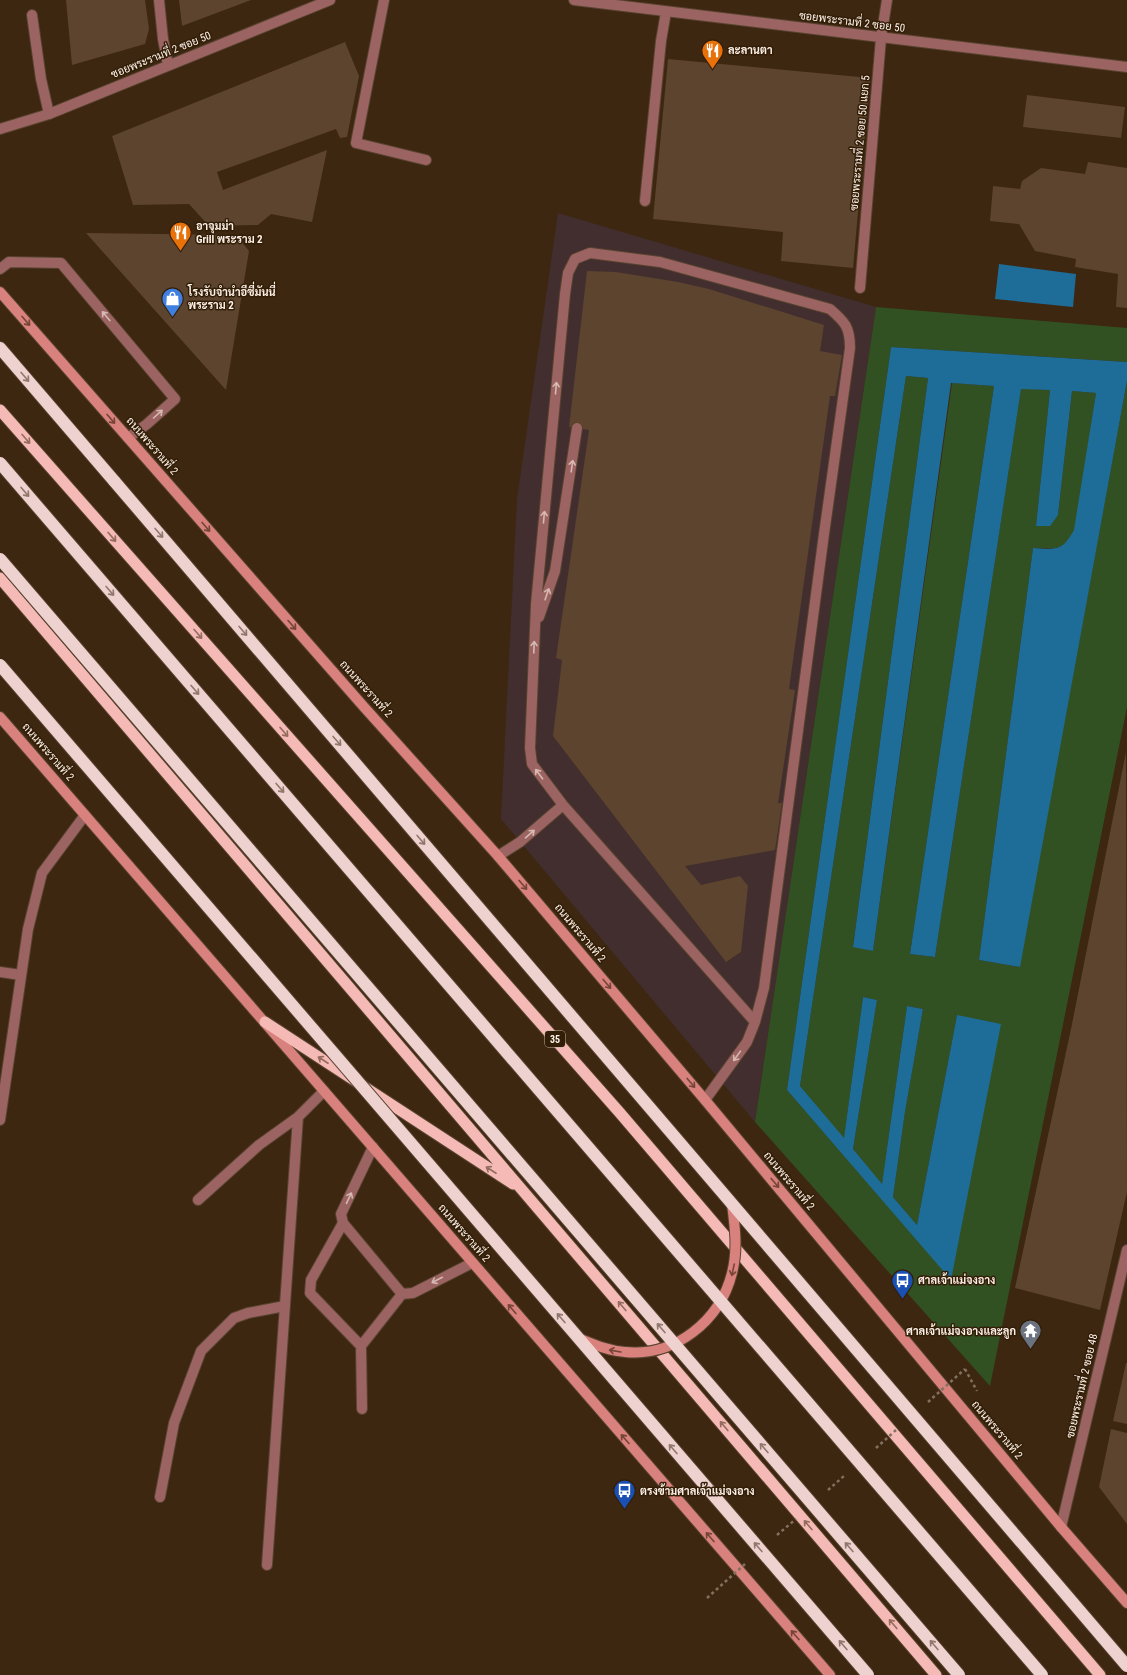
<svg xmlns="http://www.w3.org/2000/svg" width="1127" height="1675" viewBox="0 0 1127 1675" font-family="'Roboto Condensed',Sarabun,sans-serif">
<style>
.commercial{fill:#422e2e}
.green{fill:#325122}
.water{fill:#1e6d99}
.building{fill:#5c442e}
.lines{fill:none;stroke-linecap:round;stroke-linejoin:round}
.service-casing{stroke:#58432f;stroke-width:12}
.minor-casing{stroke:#58432f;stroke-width:12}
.secondary-casing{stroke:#58432f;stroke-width:12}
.trunk-casing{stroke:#58432f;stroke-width:13}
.motorway-casing{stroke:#58432f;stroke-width:14}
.path{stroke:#83715f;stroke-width:2.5;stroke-dasharray:3 3;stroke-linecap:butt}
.service{stroke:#9b6361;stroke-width:10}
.minor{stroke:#9b6361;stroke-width:10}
.secondary{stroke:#d9817d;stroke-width:10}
.trunk{stroke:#f5bab6;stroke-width:11}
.motorway{stroke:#eed2d0;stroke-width:12}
.secondary-bridge-casing{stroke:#58432f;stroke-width:12;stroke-linecap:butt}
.motorway-bridge-casing{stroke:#58432f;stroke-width:14;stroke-linecap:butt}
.path-bridge{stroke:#83715f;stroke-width:2.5;stroke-dasharray:3 3;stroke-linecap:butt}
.secondary-bridge{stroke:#d9817d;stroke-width:10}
.motorway-bridge{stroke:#eed2d0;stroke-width:12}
.oneway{stroke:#d6b9b2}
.oneway2{stroke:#754536}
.oneway3{stroke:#90786c}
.oneway4{stroke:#946c5e}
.labels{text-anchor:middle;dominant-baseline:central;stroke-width:3;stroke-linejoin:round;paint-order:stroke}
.shield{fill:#321d07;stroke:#c1b2a4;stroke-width:1}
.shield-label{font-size:10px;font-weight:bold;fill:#fef2e8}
.street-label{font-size:11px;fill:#fef2e8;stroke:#321d07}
.poi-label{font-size:11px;font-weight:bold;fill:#fef2e8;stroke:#321d07;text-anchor:start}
</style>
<rect width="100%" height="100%" fill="#3d2711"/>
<path class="commercial" d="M558 213 876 307 755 1122 501 819 517 499Z"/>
<path class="green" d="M876 307 1127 328V362L891 347 787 1090 951 1279 957 1015 917 1225 893 1197 905 1112 923 1009 907 1006 882 1185 853 1149 877 1000 863 997 844 1139 800 1086 906 376 928 378 853 946 873 951 952 383 994 386 910 954 935 957 1021 388 1050 390 1036 526 1058 515 1072 391 1096 393 1075 530C1061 554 1056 547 1033 548L979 960 1019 967 1127 381V707L990 1386 755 1122Z"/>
<path class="water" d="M999 264 1076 274 1073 307 995 299Z
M891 347 1127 362V381L1020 967 979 960 1033 548C1056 549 1062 552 1074 530L1096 393 1072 391 1058 515 1050 526H1036L1050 390 1021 389 935 957 910 954 994 386 951 383 873 951 853 947 928 378 906 376 800 1086 844 1138 863 997 877 1000 853 1149 882 1184 907 1006 923 1009 905 1112 893 1197 917 1225 957 1015 1001 1024 951 1280 787 1090Z"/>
<path class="building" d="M66 0H145L149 29 145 44 72 65Z
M179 0H251L182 26Z
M345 42 359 76 347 137 340 138 336 129 217 172 223 190 327 150 312 222 271 214 258 225 209 226 189 204 133 205 112 136Z
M668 59 870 78 853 268 781 261 783 232 653 219Z
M1027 95 1125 107 1121 138 1023 127Z
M1088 162 1127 168V308L1116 307 1118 274 1075 267 1076 259 1035 251 1019 224 990 221 993 186 1020 189 1022 181 1041 168 1085 174Z
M86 233 236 235 249 251 226 390Z
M587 271 616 272 678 282 709 289 824 325 820 351 842 355 835 396H830L789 689 795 690 778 803H782L775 850 685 866 701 885 740 876 748 886 741 952 726 962 553 736 562 660 556 658 589 430 569 427Z
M1126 752 1127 1192 1100 1310 1015 1288 1071 1029Z
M1126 1363H1127V1424L1113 1421Z
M1111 1429 1127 1433V1524L1099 1487Z"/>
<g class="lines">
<defs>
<path id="service" d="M384 0 356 143 426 160
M32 15 41 79 49 114
M645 201 661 41 666 12
M0 269 9 262 61 263 175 399 147 424 128 438
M539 617 555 571 577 428
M498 856 520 842 563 805
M0 972 21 975
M705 1100 747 1042 755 1022 764 988 824 534 850 348C850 327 845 322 830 309L660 262 590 253 575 259 568 273 565 294 536 604 530 748 532 764 563 805 755 1022
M373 1147 341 1214 343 1223 402 1294 413 1293 472 1263
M343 1223 311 1280 310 1293 361 1346
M362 1409 361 1346 402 1294"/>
<path id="minor" d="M159 0 163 39 168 65
M574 0 1127 67
M0 129 49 114 330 0
M860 288 881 38 887 0
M0 1120 28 929 42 873 85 815
M198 1200 259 1145 298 1117 324 1091
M160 1497 174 1423 201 1351 234 1318 248 1313 285 1306
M1061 1527 1127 1250
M267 1565 298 1117"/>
<path id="secondary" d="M0 292 364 707 498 856 705 1100 1061 1527 1127 1603
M0 717 830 1675"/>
<path id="trunk" d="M0 410 620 1113 1100 1675
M0 578 936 1675
M265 1022 513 1184"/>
<path id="motorway" d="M0 348 115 482"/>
</defs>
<use href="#service" class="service-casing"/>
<use href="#minor" class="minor-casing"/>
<use href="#secondary" class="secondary-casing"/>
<use href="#trunk" class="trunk-casing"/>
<use href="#motorway" class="motorway-casing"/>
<path class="path" d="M965 1369 977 1391"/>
<use href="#service" class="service"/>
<use href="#minor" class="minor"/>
<use href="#secondary" class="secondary"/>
<use href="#trunk" class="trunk"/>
<use href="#motorway" class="motorway"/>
<defs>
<path id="secondary-bridge" d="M578 1338C593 1344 608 1351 625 1352 675 1357 720 1321 732 1273 738 1250 735 1227 732 1204"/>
<path id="motorway-bridge" d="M0 463 1042 1675
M115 482 1127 1666
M0 559 959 1675
M0 665 868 1675"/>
</defs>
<use href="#secondary-bridge" class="secondary-bridge-casing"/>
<use href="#motorway-bridge" class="motorway-bridge-casing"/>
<path class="path-bridge" d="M928 1402 965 1369
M876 1448 896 1430
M828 1490 844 1476
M777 1535 796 1519
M707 1598 745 1564"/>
<use href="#secondary-bridge" class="secondary-bridge"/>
<use href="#motorway-bridge" class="motorway-bridge"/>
</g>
<defs><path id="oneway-shaft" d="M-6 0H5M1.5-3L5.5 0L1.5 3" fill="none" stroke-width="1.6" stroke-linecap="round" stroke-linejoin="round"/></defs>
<g class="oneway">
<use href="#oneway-shaft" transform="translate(106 316) rotate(-130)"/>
<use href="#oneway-shaft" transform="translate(556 388) rotate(-85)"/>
<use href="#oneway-shaft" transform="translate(158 414) rotate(-42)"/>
<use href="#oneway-shaft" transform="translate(572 466) rotate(-82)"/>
<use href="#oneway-shaft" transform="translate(544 517) rotate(-85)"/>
<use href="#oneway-shaft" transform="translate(547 594) rotate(-71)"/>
<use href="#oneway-shaft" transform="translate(534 647) rotate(-88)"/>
<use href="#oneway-shaft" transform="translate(539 774) rotate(-127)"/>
<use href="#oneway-shaft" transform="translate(530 834) rotate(-41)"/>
<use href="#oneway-shaft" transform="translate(737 1056) rotate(126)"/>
<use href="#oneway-shaft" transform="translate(349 1198) rotate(-65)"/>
<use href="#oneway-shaft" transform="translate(437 1280) rotate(153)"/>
</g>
<g class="oneway2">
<use href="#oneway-shaft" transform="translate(26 321) rotate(49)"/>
<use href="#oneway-shaft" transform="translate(111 419) rotate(49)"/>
<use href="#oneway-shaft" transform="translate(206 527) rotate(49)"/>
<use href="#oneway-shaft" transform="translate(292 625) rotate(49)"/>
<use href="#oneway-shaft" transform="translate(523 885) rotate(50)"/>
<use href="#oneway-shaft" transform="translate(607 984) rotate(50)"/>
<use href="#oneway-shaft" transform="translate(691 1083) rotate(50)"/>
<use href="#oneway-shaft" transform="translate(775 1183) rotate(50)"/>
<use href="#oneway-shaft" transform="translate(733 1270) rotate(102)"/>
<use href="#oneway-shaft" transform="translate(512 1309) rotate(-131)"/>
<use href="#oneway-shaft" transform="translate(615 1351) rotate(-170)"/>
<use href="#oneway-shaft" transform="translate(625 1439) rotate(-131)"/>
<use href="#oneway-shaft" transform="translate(710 1537) rotate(-131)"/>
<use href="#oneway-shaft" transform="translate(795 1635) rotate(-131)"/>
</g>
<g class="oneway3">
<use href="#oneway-shaft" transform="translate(25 377) rotate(49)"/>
<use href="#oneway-shaft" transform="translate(25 492) rotate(49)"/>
<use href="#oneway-shaft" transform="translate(159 533) rotate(49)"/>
<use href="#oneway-shaft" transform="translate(110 591) rotate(49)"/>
<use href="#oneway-shaft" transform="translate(243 631) rotate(49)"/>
<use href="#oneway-shaft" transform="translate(195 690) rotate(49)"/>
<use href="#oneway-shaft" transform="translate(337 741) rotate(49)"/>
<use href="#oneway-shaft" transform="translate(280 788) rotate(49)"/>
<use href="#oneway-shaft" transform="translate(421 840) rotate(49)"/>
<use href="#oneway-shaft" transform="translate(561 1318) rotate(-131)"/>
<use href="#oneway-shaft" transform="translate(661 1328) rotate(-131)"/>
<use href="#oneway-shaft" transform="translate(764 1448) rotate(-131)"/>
<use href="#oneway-shaft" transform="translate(673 1449) rotate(-131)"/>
<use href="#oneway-shaft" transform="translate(758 1547) rotate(-131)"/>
<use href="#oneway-shaft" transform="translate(849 1547) rotate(-131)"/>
<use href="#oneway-shaft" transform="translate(843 1645) rotate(-131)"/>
<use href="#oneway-shaft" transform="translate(934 1645) rotate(-131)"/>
</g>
<g class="oneway4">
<use href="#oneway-shaft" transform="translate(26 439) rotate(49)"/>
<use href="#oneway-shaft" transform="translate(112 537) rotate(49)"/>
<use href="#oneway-shaft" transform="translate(198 634) rotate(49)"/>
<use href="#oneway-shaft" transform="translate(284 732) rotate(49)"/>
<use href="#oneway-shaft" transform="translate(323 1060) rotate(-147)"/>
<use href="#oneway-shaft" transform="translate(491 1170) rotate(-147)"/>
<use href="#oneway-shaft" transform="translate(622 1306) rotate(-130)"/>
<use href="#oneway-shaft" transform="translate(724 1426) rotate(-130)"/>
<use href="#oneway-shaft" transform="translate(808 1525) rotate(-130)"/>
<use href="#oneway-shaft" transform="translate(893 1624) rotate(-130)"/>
</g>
<defs>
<symbol id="restaurant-pin" viewBox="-11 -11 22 30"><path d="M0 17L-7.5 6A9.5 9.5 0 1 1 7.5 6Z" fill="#e8710a" stroke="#321d07"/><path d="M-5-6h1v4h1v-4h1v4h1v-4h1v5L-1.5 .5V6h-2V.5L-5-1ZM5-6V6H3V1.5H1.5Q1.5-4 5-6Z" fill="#fff"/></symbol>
<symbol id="shop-pin" viewBox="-11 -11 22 30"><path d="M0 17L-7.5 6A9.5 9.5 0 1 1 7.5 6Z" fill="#3f7fe0" stroke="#321d07"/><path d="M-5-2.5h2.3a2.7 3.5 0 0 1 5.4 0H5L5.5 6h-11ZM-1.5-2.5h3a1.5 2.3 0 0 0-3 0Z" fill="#fff"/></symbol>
<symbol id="bus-pin" viewBox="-11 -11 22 30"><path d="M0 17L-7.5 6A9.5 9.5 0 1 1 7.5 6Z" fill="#1a4fb4" stroke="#321d07"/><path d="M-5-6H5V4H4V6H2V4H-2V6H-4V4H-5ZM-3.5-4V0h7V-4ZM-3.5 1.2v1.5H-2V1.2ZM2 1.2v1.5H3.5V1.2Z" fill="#fff"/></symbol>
<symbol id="temple-pin" viewBox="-11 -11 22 30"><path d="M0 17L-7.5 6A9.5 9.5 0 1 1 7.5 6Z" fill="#6b7280" stroke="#321d07"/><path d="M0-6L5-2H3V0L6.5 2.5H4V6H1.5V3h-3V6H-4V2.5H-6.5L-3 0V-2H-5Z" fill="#fff"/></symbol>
</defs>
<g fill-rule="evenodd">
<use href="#restaurant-pin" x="700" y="38" width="25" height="34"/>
<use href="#restaurant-pin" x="168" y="220" width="25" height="34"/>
<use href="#shop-pin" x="160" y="286" width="25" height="34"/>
<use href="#bus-pin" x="890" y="1268" width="25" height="34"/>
<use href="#temple-pin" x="1018" y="1318" width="25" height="34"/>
<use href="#bus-pin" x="612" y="1478" width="25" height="34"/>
</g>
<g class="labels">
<rect class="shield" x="545" y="1031" width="20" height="16" rx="3"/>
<g class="shield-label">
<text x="555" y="1039">35</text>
</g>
<g class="street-label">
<text transform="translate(852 22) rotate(7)">ซอยพระรามที่ 2 ซอย 50</text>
<text transform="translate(161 55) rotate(-22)">ซอยพระรามที่ 2 ซอย 50</text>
<text transform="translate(860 143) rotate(-85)">ซอยพระรามที่ 2 ซอย 50 แยก 5</text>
<text transform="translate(152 446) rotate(49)">ถนนพระรามที่ 2</text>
<text transform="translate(366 689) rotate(48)">ถนนพระรามที่ 2</text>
<text transform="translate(48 752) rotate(49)">ถนนพระรามที่ 2</text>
<text transform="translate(580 933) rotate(50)">ถนนพระรามที่ 2</text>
<text transform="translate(789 1181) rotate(50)">ถนนพระรามที่ 2</text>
<text transform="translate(464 1233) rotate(49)">ถนนพระรามที่ 2</text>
<text transform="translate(1082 1386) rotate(-77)">ซอยพระรามที่ 2 ซอย 48</text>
<text transform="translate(997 1430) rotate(50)">ถนนพระรามที่ 2</text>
</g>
<g class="poi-label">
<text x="728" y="50">ละลานตา</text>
<text x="196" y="226">อาจุมม่า<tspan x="196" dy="13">Grill พระราม 2</tspan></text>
<text x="188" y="292">โรงรับจำนำอีซี่มันนี่<tspan x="188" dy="13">พระราม 2</tspan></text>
<text x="918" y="1280">ศาลเจ้าแม่จงอาง</text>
<text x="1016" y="1331" text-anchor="end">ศาลเจ้าแม่จงอางและลูก</text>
<text x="640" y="1491">ตรงข้ามศาลเจ้าแม่จงอาง</text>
</g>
</g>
</svg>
